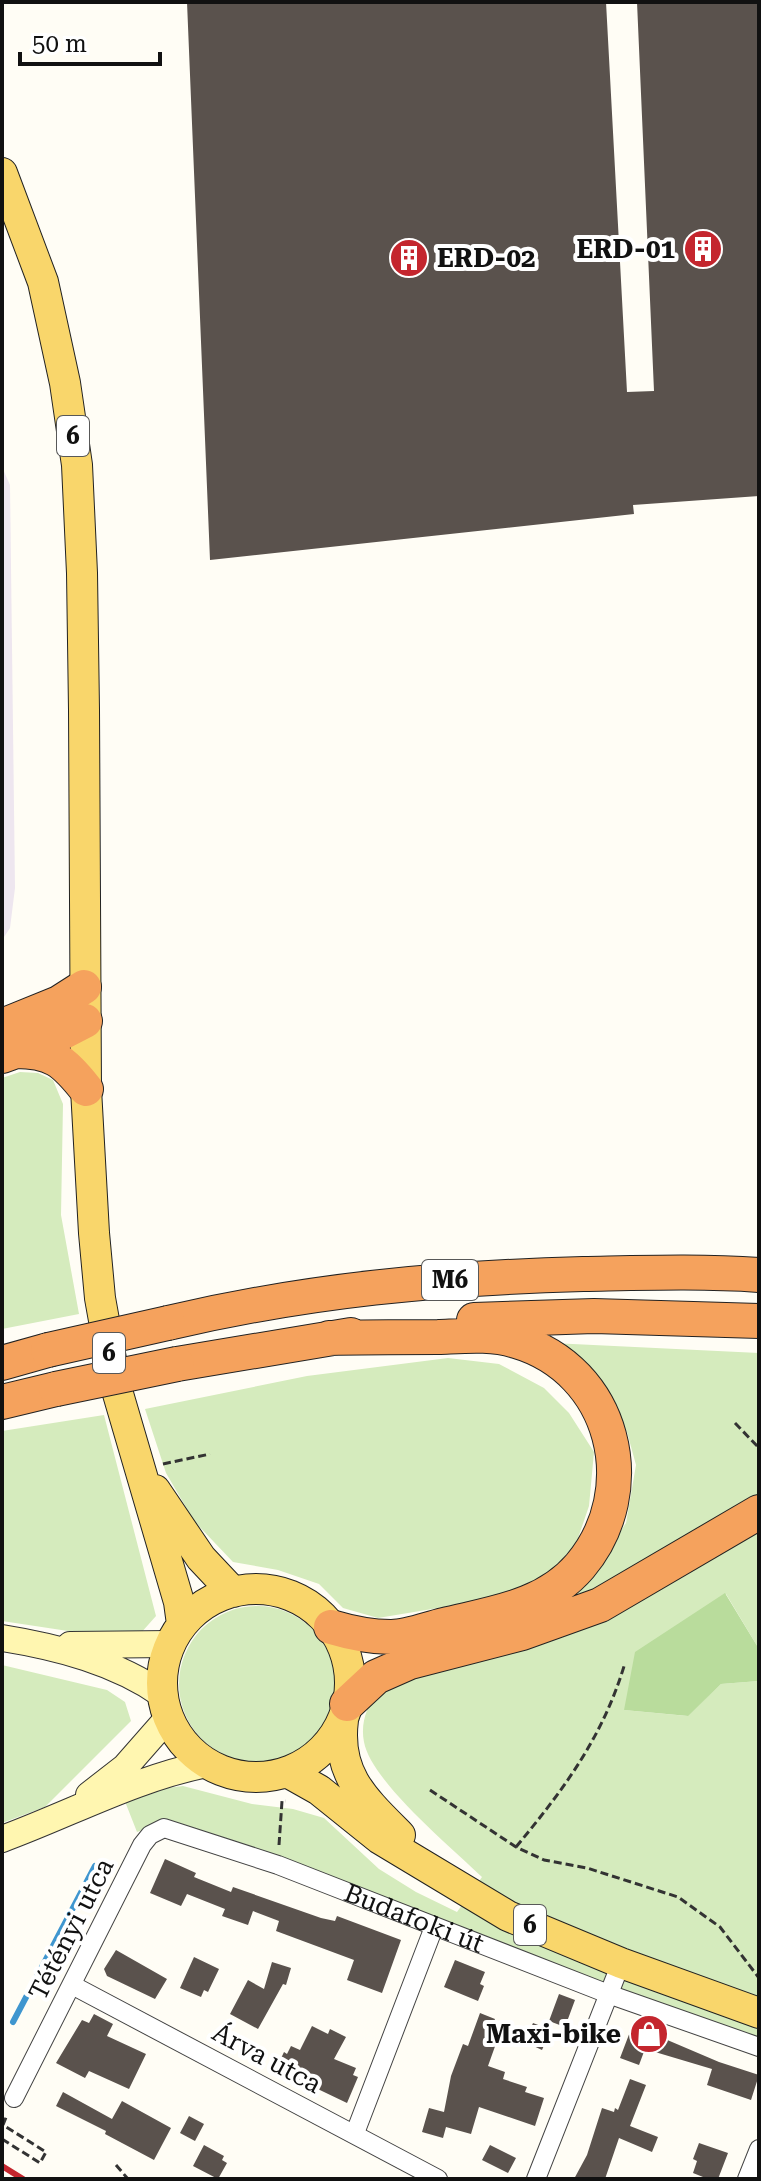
<svg xmlns="http://www.w3.org/2000/svg" width="761" height="2181" viewBox="0 0 761 2181" font-family="'Roboto Serif',serif">
<style>
.industrial{fill:#eee6ef}
.green{fill:#d5ebbd}
.forest{fill:#b9dc9c}
.lines{fill:none;stroke-linecap:round;stroke-linejoin:round}
.stream{stroke:#3f96cf;stroke-width:6}
.building{fill:#5a524d}
.street-casing{stroke:#444;stroke-width:20}
.secondary-casing{stroke:#333;stroke-width:28}
.primary-casing{stroke:#222;stroke-width:32}
.highway-casing{stroke:#222;stroke-width:36}
.path{stroke:#333;stroke-width:3;stroke-dasharray:8 4;stroke-linecap:butt}
.street{stroke:#fff;stroke-width:18}
.secondary{stroke:#fff6b0;stroke-width:26}
.primary{stroke:#f9d66b;stroke-width:30}
.highway{stroke:#f5a25d;stroke-width:34}
.rail{stroke:#c4262e;stroke-width:6}
.highway-bridge-casing{stroke:#222;stroke-width:36;stroke-linecap:butt}
.highway-bridge{stroke:#f5a25d;stroke-width:34}
.labels{text-anchor:middle;dominant-baseline:central;stroke-width:8;stroke-linejoin:round;paint-order:stroke}
.shield{fill:#fff;stroke:#585858;stroke-width:2}
.shield-label{font-size:24px;font-weight:bold;fill:#111}
.poi-label{font-size:26px;font-weight:bold;fill:#111;stroke:#fff;text-anchor:end}
.street-label{font-size:26px;fill:#111;stroke:#fff}
</style>
<rect width="100%" height="100%" fill="#fffdf5"/>
<path class="industrial" d="M2 467 10 485 15 888 10 928 2 940Z"/>
<path class="green" d="M20 1072 38 1073 53 1080 63 1104 61 1215 79 1314 2 1329V1078Z
M552 1343 759 1353V1495L646 1564 555 1608 592 1574 626 1523 636 1465 627 1432 602 1387Z
M448 1358 499 1364 544 1388 569 1413 594 1452 589 1506 576 1544 540 1583 480 1601 378 1618 343 1608 319 1584 278 1570 233 1562 194 1521 166 1473 145 1409 307 1376Z
M104 1415 156 1616 140 1634 68 1631 2 1621V1431Z
M759 1519V1649L726 1594 624 1710 687 1716 721 1684 759 1681V2039L600 1984 167 1821 137 1832 124 1799 151 1790 183 1786 252 1804 293 1809 324 1818 379 1869 416 1892 457 1912 482 1877C451 1847 371 1781 364 1742 360 1722 368 1706 377 1689Z
M179 1684a78 78 0 1 1 156 0a78 78 0 1 1-156 0Z
M2 1665 107 1690 125 1702 131 1721 45 1807 2 1823Z"/>
<path class="forest" d="M725 1593 759 1649V1681L721 1684 688 1716 624 1710 635 1652Z"/>
<g class="lines">
<path class="stream" d="M13 2022 95 1866"/>
</g>
<path class="building" d="M187 2H606L627 392 654 391 637 2H759V496L633 505 634 514 210 560Z
M165 1859 196 1873 194 1877 231 1892 233 1887 321 1918 335 1921 337 1916 401 1940 382 1993 347 1980 354 1960 276 1931 279 1921 253 1911 248 1925 222 1916 225 1909 187 1894 181 1906 150 1893Z
M116 1950 167 1979 155 1999 107 1976 104 1969Z
M194 1957 219 1969 208 1992 204 1990 201 1997 180 1988Z
M455 1960 485 1972 480 1984 484 1986 478 2001 444 1987Z
M272 1962 291 1968 286 1985 283 1984 258 2029 230 2014 248 1980 264 1989Z
M559 1994 575 2000 565 2027 549 2021Z
M480 2013 495 2019 489 2035 498 2038 488 2066 505 2072 503 2079 527 2087 525 2092 544 2098 535 2126 479 2107 471 2134 446 2127 443 2138 422 2132 429 2108 444 2112 451 2076 463 2044 468 2046Z
M94 2014 113 2024 107 2036 146 2054 129 2089 89 2071 85 2078 56 2063 82 2020 89 2023Z
M533 2023 551 2030 542 2050 525 2042Z
M633 2024 666 2036 665 2039 719 2062 759 2075 751 2100 707 2085 712 2069 645 2049 639 2065 620 2058Z
M312 2026 328 2034 330 2029 346 2037 334 2059 356 2068 353 2075 358 2077 347 2103 276 2069 284 2052 287 2054 291 2046 300 2050Z
M630 2079 646 2085 630 2126 658 2137 652 2152 619 2138 605 2179H574L587 2155 602 2108 614 2112 615 2108 618 2110Z
M63 2092 112 2119 122 2101 171 2128 154 2160 105 2134 106 2131 56 2106Z
M189 2116 204 2124 195 2141 180 2133Z
M699 2143 728 2153 718 2179H708L693 2173 697 2161 693 2159Z
M204 2145 224 2156 222 2160 227 2163 218 2179 193 2166Z
M490 2145 516 2158 508 2173 482 2160Z"/>
<g class="lines">
<defs>
<g id="street">
<path d="M72 1985 438 2179"/>
<path id="s1" d="M14 2098 142 1845 150 1835 164 1828 278 1865 611 1995 759 2047"/>
<path d="M355 2133 434 1927"/>
<path d="M536 2179 621 1963"/>
<path d="M747 2179 759 2149"/>
</g>
<path id="secondary" d="M2 1638C58 1647 116 1662 163 1695
M70 1645 170 1644
M89 1795 125 1767 168 1718
M2 1839C70 1814 136 1778 207 1764"/>
<path id="primary" d="M2 173 43 282 65 383 77 465 82 573 84 710 86 1089 94 1233 100 1298 116 1387 179 1602 182 1624
M155 1490 201 1558 233 1592
M162 1683a94 94 0 1 1 188 0a94 94 0 1 1-188 0Z
M343 1720C336 1774 364 1799 400 1835
M287 1772 319 1790 380 1839 508 1916 621 1963 759 2013"/>
<path id="highway" d="M2 1026 59 1003 84 987
M16 1051C52 1051 64 1061 86 1089
M2 1056 54 1037 85 1021
M474 1320 594 1316 759 1321
M168 1323C309 1290 439 1278 583 1274 642 1273 701 1271 759 1275
M329 1338C365 1337 402 1337 438 1337 464 1336 491 1333 516 1341 615 1370 644 1490 580 1566 545 1607 493 1613 444 1625 427 1629 408 1637 391 1637 370 1637 351 1633 331 1627
M2 1363 48 1350
M177 1364 351 1335
M2 1402 56 1389
M347 1704 376 1677 410 1662 522 1633 600 1605 759 1512"/>
</defs>
<use href="#street" class="street-casing"/>
<use href="#secondary" class="secondary-casing"/>
<use href="#primary" class="primary-casing"/>
<use href="#highway" class="highway-casing"/>
<path class="path" d="M735 1423 759 1448
M163 1464 210 1454
M430 1790 516 1847 544 1860 587 1868 678 1897 720 1927 759 1978
M279 1845 282 1801H286
M516 1847C564 1789 603 1737 625 1663
M2 2139 40 2163 46 2152 3 2125 7 2115
M116 2165 128 2179"/>
<use href="#street" class="street"/>
<use href="#secondary" class="secondary"/>
<use href="#primary" class="primary"/>
<use href="#highway" class="highway"/>
<path class="rail" d="M2 2166 23 2179"/>
<defs>
<path id="highway-bridge" d="M48 1350 168 1323
M56 1389 177 1364"/>
</defs>
<use href="#highway-bridge" class="highway-bridge-casing"/>
<use href="#highway-bridge" class="highway-bridge"/>
</g>
<defs>
<symbol id="building-disc" viewBox="-11 -11 22 22"><circle r="9.5" fill="#c4262e" stroke="#fff"/><path d="M-4-6H4V6H1V3H-1V6H-4ZM-2.5-4.3h1.7v1.8h-1.7ZM.8-4.3h1.7v1.8H.8ZM-2.5-1h1.7V.8h-1.7ZM.8-1h1.7V.8H.8Z" fill="#fff"/></symbol>
<symbol id="shop-disc" viewBox="-11 -11 22 22"><circle r="9.5" fill="#c4262e" stroke="#fff"/><path d="M-5-2.5h2.3a2.7 3.5 0 0 1 5.4 0H5L5.5 6h-11ZM-1.5-2.5h3a1.5 2.3 0 0 0-3 0Z" fill="#fff"/></symbol>
</defs>
<g fill-rule="evenodd">
<use href="#building-disc" x="681" y="227" width="44" height="44"/>
<use href="#building-disc" x="387" y="236" width="44" height="44"/>
<use href="#shop-disc" x="627" y="2012" width="44" height="44"/>
</g>
<g class="labels">
<g class="shield">
<rect x="57" y="416" width="32" height="40" rx="6"/>
<rect x="422" y="1260" width="56" height="40" rx="6"/>
<rect x="93" y="1333" width="32" height="40" rx="6"/>
<rect x="514" y="1905" width="32" height="40" rx="6"/>
</g>
<g class="shield-label">
<text x="73" y="436">6</text>
<text x="450" y="1280">M6</text>
<text x="109" y="1353">6</text>
<text x="530" y="1925">6</text>
</g>
<g class="poi-label">
<text x="675" y="249">ERD-01</text>
<text x="437" y="258" text-anchor="start">ERD-02</text>
<text x="621" y="2034">Maxi-bike</text>
</g>
<g class="street-label">
<text stroke="none"><textPath href="#s1" startOffset="578">Budafoki út</textPath></text>
<text transform="translate(71 1929) rotate(-63)">Tétényi utca</text>
<text transform="translate(267 2058) rotate(28)">Árva utca</text>
</g>
</g>
<rect width="761" height="2181" fill="none" stroke="#111111" stroke-width="8"/>
<path d="M20 52v12h140v-12" fill="none" stroke="#111111" stroke-width="4"/>
<text x="32" y="52" font-size="24" fill="#111111" stroke="#ffffff" stroke-width="6" paint-order="stroke">50 m</text>
</svg>
